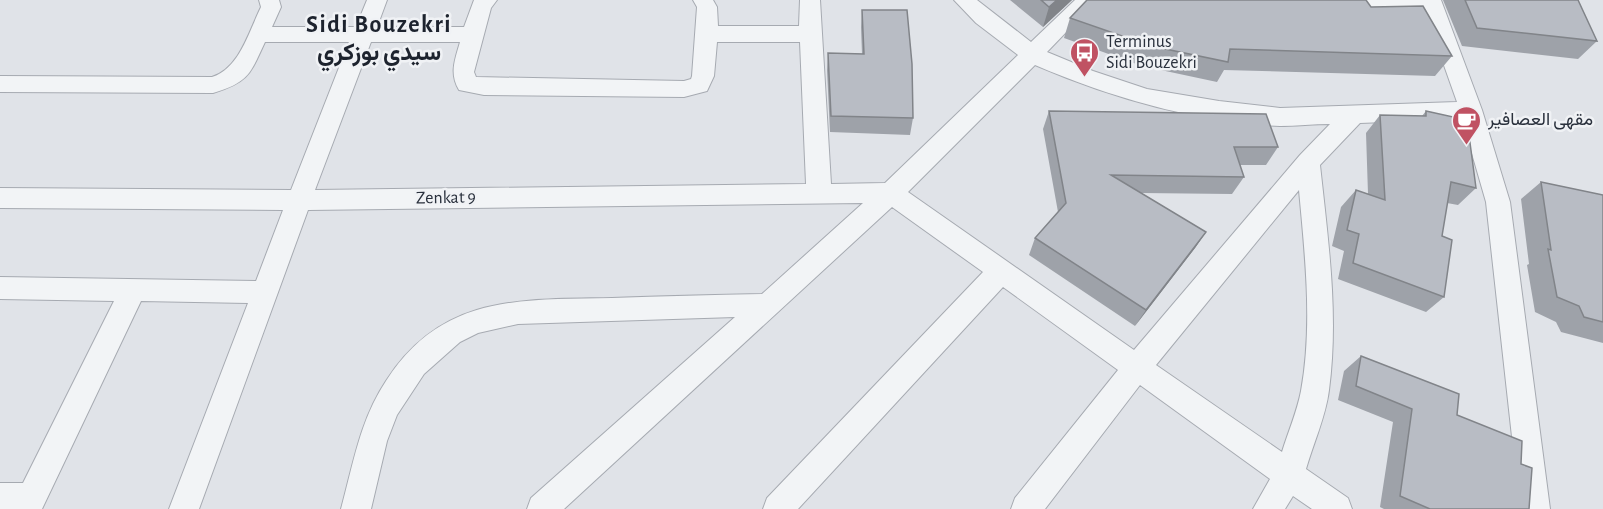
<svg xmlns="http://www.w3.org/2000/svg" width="1603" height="509" viewBox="0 0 1603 509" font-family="'Alegreya Sans',Vazirmatn,sans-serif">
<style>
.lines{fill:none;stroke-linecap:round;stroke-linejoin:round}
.minor-casing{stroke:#a6aab1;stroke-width:2}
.minor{fill:#f2f4f6;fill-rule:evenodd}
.wall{fill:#9ea2a9}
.shaded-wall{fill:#818489}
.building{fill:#b8bcc4;stroke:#818489;stroke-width:1.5}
.labels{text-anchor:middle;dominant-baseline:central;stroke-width:5;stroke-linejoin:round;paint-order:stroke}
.poi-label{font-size:18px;fill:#2a313d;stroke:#f0f2f5;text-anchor:start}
.street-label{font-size:18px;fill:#2a313d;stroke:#f0f2f5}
.district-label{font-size:24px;font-weight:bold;letter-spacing:1.5px;fill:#1d232e;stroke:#f0f2f5}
</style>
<rect width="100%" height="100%" fill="#e0e3e8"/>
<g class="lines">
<defs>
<path id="minor" d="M259 0H279L281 7 272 27H356L367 0H387L377 27H464L474 0H497L491 8 474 72 476 77 684 81 691 79 692 76 697 7 693 0H713L717 7 718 26H799L800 0H820L831 184 885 183 1018 55 976 23 954 0H977L1031 42 1075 0H1097L1047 52 1093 71 1147 89 1219 101 1280 108 1457 102 1424 9 1335 13 1328 11 1325 6 1331 0H1441L1482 110 1510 202 1550 509H1520L1486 202 1462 119 1360 123 1320 165C1328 239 1339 315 1329 390 1326 416 1313 444 1306 469L1348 498 1352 509H1312L1293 496 1285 509H1253L1270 479 1140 385 1045 509H1011L1015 498 1118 370 1003 287 798 509H763L767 498 983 272 892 207 564 509H527L531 498 735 317 518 324 478 333 460 342 424 374 397 415 387 441 371 509H341C353 465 360 420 386 381 442 294 520 300 612 298 662 296 712 295 762 294L863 203 308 210 199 509H169L248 303 141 301 42 509H0V483H23L114 301 0 299V277L256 281 283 210 0 208V188L291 190 349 42H265C250 74 249 82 213 93L0 92V76L212 77C240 68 249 31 261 7ZM371 42H460C455 60 449 73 459 90L484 95 684 97 707 91 714 76 717 42H800L806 184 315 190ZM1035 65C1112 98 1195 122 1280 126 1296 126 1314 124 1330 124L1300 155 1134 350 908 192ZM1299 190C1305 255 1313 326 1301 391 1297 412 1288 432 1282 452L1156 365Z"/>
</defs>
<use href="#minor" class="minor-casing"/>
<use href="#minor" class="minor"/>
</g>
<path class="wall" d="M1010 0H1072L1043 27Z
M1443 0H1578L1597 41 1578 59 1462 46Z
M1371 7 1452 56 1435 76 1224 70 1217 82 1142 66 1064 38 1070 18Z
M862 10 913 118 910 135 830 132 827 70 828 53 862 54 861 27Z
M1049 111 1278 147 1266 165H1240L1244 177 1232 194 1141 193 1206 232 1195 248 1135 326 1029 255 1035 238 1058 212 1043 129Z
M1426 111 1476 188 1458 205 1447 203 1442 236 1444 297 1426 312 1338 279 1344 251 1332 246 1341 207 1356 190 1368 194 1366 133 1380 115 1422 116Z
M1541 182 1603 195V343L1561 332 1556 322 1535 312 1527 265 1529 264 1521 199Z
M1361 356 1457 415 1521 464 1529 509H1384L1380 507 1393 422 1338 400 1344 371Z"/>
<path class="shaded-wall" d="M1057 0H1072L1043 27 1049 7Z
M1206 232 1195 248 1135 326 1146 310Z"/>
<path class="building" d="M1041 0H1057L1049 7Z
M1087 0H1366L1371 7 1423 6 1452 56 1230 49 1228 62 1151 46 1070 18Z
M1465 0H1578L1597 41 1477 28Z
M862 10H907L912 64 913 118 831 116 828 53 864 54Z
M1049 111 1266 114 1278 147H1234L1244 177 1111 175 1206 232 1146 310 1035 238 1066 203Z
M1426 111 1467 120 1476 188 1451 182 1442 236 1452 240 1444 297 1353 263 1359 234 1347 230 1356 190 1385 200 1380 115 1426 116Z
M1541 182 1603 195V322L1584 317 1579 306 1557 297 1548 249 1551 250Z
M1361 356 1459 394 1457 415 1522 441 1521 464 1532 468 1529 509H1430L1400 496 1412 409 1356 386Z"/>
<defs>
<symbol id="bus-pin" viewBox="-11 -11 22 30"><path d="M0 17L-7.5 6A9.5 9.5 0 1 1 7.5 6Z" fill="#c05263" stroke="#f0f2f5"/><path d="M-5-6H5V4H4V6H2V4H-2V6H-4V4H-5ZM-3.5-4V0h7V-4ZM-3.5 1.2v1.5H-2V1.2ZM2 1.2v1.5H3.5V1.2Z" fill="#fff"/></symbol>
<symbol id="cafe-pin" viewBox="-11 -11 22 30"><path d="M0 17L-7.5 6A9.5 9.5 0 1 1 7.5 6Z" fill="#c05263" stroke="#f0f2f5"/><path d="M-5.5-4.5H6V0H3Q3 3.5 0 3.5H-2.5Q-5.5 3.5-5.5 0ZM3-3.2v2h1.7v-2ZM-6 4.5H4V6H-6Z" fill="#fff"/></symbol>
</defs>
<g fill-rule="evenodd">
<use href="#bus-pin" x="1068" y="36" width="33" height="45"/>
<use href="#cafe-pin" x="1450" y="104" width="33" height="45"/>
</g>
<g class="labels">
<g class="poi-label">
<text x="1106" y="42">Terminus<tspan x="1106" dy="21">Sidi Bouzekri</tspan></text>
<text x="1488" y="120">مقهى العصافير</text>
</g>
<g class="street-label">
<text transform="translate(446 198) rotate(-1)">Zenkat 9</text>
</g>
<g class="district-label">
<text x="379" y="25">Sidi Bouzekri<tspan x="379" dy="28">سيدي بوزكري</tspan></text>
</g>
</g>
</svg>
